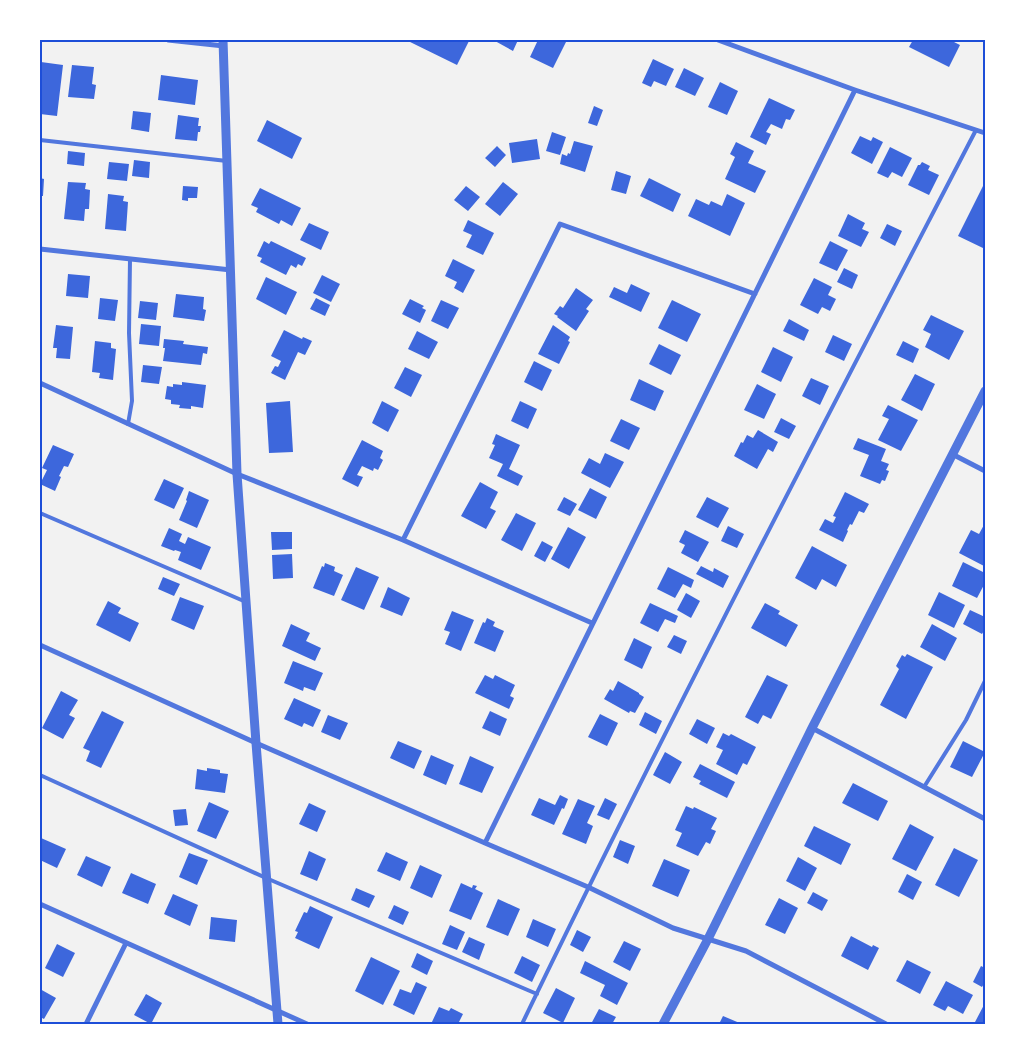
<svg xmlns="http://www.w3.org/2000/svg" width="1025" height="1064" viewBox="0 0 1025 1064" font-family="Barlow,sans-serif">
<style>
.building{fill:#3d67dc}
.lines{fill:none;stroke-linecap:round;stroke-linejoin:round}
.service{stroke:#5277de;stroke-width:4}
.minor{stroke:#5277de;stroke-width:5}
.tertiary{stroke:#5277de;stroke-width:9}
.neatline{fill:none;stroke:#1d4ed8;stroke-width:2}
</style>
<rect width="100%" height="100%" fill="#f2f2f2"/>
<path class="building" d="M406 40H467L469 41 457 65Z
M495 40H518L513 51 495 41Z
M538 40H567L553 68 530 57Z
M913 40H950L960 45 949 67 909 47Z
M653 59 674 69 666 86 654 81 651 87 642 83Z
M41 62 63 65 57 116 40 114V75Z
M72 65 94 67 92 84 96 85 94 99 68 97Z
M684 68 704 78 695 96 675 87Z
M161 75 198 80 195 105 158 100Z
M720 82 738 91 727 115 708 107Z
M769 98 795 110 790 120 786 119 782 129 771 124 766 132 771 134 766 145 750 137Z
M594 106 603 110 597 126 588 123Z
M133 111 151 113 149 132 131 129Z
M178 115 199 118 198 126H201L200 132H198L197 141 175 139Z
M267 120 302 138 292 159 257 141Z
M552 132 566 137 560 155 546 151Z
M860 136 871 141 873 137 883 142 872 164 851 153Z
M537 139 540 159 512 163 509 143Z
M574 141 593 146 585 172 560 164 562 154 567 156 568 153 570 154Z
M736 142 754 151 748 163 766 171 755 193 725 179 735 157 730 154Z
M497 146 506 155 495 167 485 158Z
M890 147 912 158 902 177 892 172 888 178 877 173Z
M68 151 85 153 84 166 67 164Z
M134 160 150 162 149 178 132 176Z
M109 162 129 164 127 181 107 179Z
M922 162 930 166 928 170 939 175 929 195 908 185 918 165H920Z
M616 171 631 176 626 194 611 190Z
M40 178 44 179 43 196H40Z
M649 178 681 194 673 212 640 196Z
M68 182 86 183 85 189 90 190 89 209H85L84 221 64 219Z
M503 182 518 194 500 216 485 204Z
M985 182V249L958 236Z
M183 186 198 187 197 198H188V201L182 200Z
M466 186 480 197 468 211 454 200Z
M260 188 301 208 292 226 281 220 279 224 256 212 258 208 251 205Z
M108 194 124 196 123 201 128 202 126 231 105 229Z
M727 194 745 203 730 236 688 216 696 199 709 205 711 201 722 206Z
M848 214 865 223 862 229 869 232 861 247 838 236Z
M468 220 494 233 483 255 466 247 472 235 463 231Z
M309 223 329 232 321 250 300 240Z
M887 224 902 231 895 246 880 238Z
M264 241 269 244 271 241 306 258 302 266 298 264 296 268 291 265 286 275 260 262 262 258 257 256Z
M830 241 848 250 837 271 819 263Z
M453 259 475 270 463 293 454 288 457 282 445 276Z
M844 268 858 275 852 289 837 282Z
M68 274 90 276 88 298 66 296Z
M322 275 340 284 331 302 313 293Z
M266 277 297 292 286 315 256 299Z
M814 278 832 287 828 295 836 299 830 311 822 307 818 314 800 305Z
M631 284 650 293 641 312 609 297 614 287 627 293Z
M576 288 593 300 586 309 589 311 576 331 557 317 558 316 554 314 560 306 563 308Z
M176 294 204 297 203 309 206 310 204 321 173 317Z
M100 298 118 300 115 321 98 319Z
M316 298 330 305 325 316 310 309Z
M410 299 424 306 422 308 426 310 420 323 402 314Z
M441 300 459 308 448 329 431 321Z
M672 300 701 314 687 342 658 328Z
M140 301 158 303 156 320 138 318Z
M931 315 964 331 949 360 925 347 931 334 923 330Z
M789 319 809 330 804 341 783 331Z
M141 324 161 326 159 346 139 344Z
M56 325 73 327 70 359 56 358 57 348H53Z
M553 325 570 337 568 341 570 342 559 364 538 354Z
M284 330 302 339 303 337 312 341 305 355 298 352 285 380 271 373 275 366 278 367 281 361 271 356Z
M417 331 438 342 429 359 408 349Z
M833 335 852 344 844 361 825 352Z
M164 339 184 341 183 344 208 347 207 354 203 353 201 365 163 361 165 348H163Z
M95 341 111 343V348L116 349 113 380 99 378 100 373 92 372Z
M903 341 919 349 913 363 896 355Z
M659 344 681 355 671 375 649 364Z
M773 347 793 357 781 382 761 372Z
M534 361 552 370 542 391 524 382Z
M143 365 162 367 159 384 141 382Z
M405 367 422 375 411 397 394 388Z
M915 374 935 384 922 411 901 400Z
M811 378 829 386 820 405 802 396Z
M639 379 664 391 655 411 630 400Z
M182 382 206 385 203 408 191 406V409L179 408 180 405 171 404V400L165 399 167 386 173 387V384L182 385Z
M757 384 776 394 764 419 744 410Z
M290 401 293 452 269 453 266 403Z
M382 401 399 410 388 432 372 423Z
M520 401 537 409 528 429 511 421Z
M888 405 918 420 901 451 878 440 889 419 882 416Z
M781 418 796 426 789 439 774 432Z
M621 419 640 428 629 450 610 441Z
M758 430 778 442 773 452 768 449 757 469 734 456 741 442 743 443 747 435 753 438Z
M496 434 520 445 509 469 523 476 518 486 497 476 503 464 489 458 495 445 492 444Z
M858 438 886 449 881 461 889 464 886 470 889 471 885 481 882 480 880 484 860 476 869 455 853 449Z
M362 440 383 451 380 458 383 460 378 470 374 468 373 471 362 466 357 475 363 477 358 487 342 479Z
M53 445 74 454 68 467 64 466 59 476 61 477 55 491 40 484 47 470 42 468Z
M605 453 624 462 610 488 581 473 589 458 600 464Z
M164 479 184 488 174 509 154 500Z
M480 482 498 492 490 508 496 511 486 529 461 516Z
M590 488 607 497 596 519 578 510Z
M189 491 209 500 197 528 179 520 187 501 186 500Z
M845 492 869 504 864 513 859 511 852 525 850 524 847 530 848 531 843 542 819 530 825 519 833 523 836 517 833 516Z
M564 497 577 504 570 516 557 510Z
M707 497 729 508 718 528 696 517Z
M516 513 536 523 522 551 501 540Z
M985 523V563L984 566 959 553 971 530 979 534Z
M728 526 744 534 737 548 721 541Z
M568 527 586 537 569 569 551 559Z
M169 528 182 534 179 541 185 544 188 537 211 547 201 570 178 560 181 552 175 550 174 551 161 546Z
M685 530 709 542 698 562 681 553 685 545 679 542Z
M271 532H292V549L272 550Z
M542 541 553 547 545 562 534 556Z
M812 546 847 565 836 587 822 579 816 590 795 578Z
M292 554 293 578 273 579 272 555Z
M963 562 985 573V583L977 598 952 586Z
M325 563 335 567 334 571 343 575 334 596 313 588 322 566 324 567Z
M701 566 713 572 714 568 729 576 723 588 696 574Z
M356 567 379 577 364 610 341 600Z
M668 567 694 580 691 588 683 584 675 598 657 589Z
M163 577 180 584 174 596 158 589Z
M388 587 410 598 402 616 380 607Z
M939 592 965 605 954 628 928 615Z
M686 593 700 601 691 618 677 610Z
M180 597 204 606 194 630 171 620Z
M108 601 121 608 118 613 139 623 130 642 96 625Z
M650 603 678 616 675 623 665 619 658 632 640 623Z
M765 603 780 611 778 614 798 625 786 647 751 628Z
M970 610 985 617V629L982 634 963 624Z
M452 611 474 620 461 651 445 644 450 632 444 630Z
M487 618 495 622 493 626 504 631 495 652 474 643 483 622 485 623Z
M291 624 310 633 306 641 321 648 315 661 282 646Z
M932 624 957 638 945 661 920 647Z
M674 635 687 641 681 654 667 647Z
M634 638 652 647 642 669 624 660Z
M907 654 933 667 906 719 880 705 899 669 896 666 902 655 905 657Z
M293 661 323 673 315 691 304 687 303 691 284 683Z
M485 675 493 679 495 675 515 685 510 696 514 698 509 709 475 693Z
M767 675 788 685 771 719 763 715 758 724 745 717Z
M618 681 639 693V694L644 697 635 713 630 711 629 713 604 699 610 689 613 691Z
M61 691 78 700 69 715 75 718 63 739 42 728Z
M294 698 321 710 313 727 304 723 302 727 284 719Z
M102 711 124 722 101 768 86 761 90 751 83 748Z
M490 711 507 719 500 736 482 728Z
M645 712 662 721 656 734 639 725Z
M600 714 618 723 607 746 588 737Z
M328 715 348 723 340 740 321 732Z
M697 719 715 728 707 744 689 734Z
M723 733 729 736 731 734 756 747 747 765 743 763 737 775 716 764 723 750 716 747Z
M398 741 422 751 414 769 390 758Z
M963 741 985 752 972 777 950 767Z
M665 752 682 762 670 784 653 775Z
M431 755 454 765 446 785 423 775Z
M470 756 494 767 482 793 459 784Z
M700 764 735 782 727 798 699 784 701 781 693 777Z
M207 768 220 770V773L228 774 225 793 195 789 197 769 207 771Z
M853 783 888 801 878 821 842 803Z
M560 795 568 799 564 809 562 808 554 825 531 815 539 798 555 805Z
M605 798 617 804 609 820 597 815Z
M578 799 595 806 587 823 593 826 586 844 562 834Z
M209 802 229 811 216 839 197 831Z
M309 803 326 811 317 832 299 824Z
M686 806 693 809 694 807 717 818 711 829 716 831 710 844 706 842 698 856 676 846 682 833 675 830Z
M186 809 188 825 175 826 173 810Z
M910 824 934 837 916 871 892 859Z
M814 826 851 844 841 865 804 846Z
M41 838 66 849 57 868 40 860V841Z
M620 840 635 846 628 864 613 857Z
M954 848 978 860 959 897 935 885Z
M309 851 326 859 317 881 300 874Z
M386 852 408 862 400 881 377 871Z
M189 853 208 860 197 885 179 877Z
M86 856 111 867 102 887 77 875Z
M798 857 817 868 805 891 786 881Z
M664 859 690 870 678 897 652 886Z
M420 865 442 875 432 898 410 888Z
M131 873 156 884 148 904 122 893Z
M907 874 922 882 913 900 898 892Z
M461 883 472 888 473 885 477 886 475 889 483 893 471 920 449 911Z
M356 888 375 896 369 908 351 900Z
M813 892 828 900 822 911 807 903Z
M173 894 198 905 190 926 164 914Z
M779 898 798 908 785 934 765 925Z
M498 899 520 909 508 936 486 927Z
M394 905 409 912 403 925 388 918Z
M310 906 333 917 319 949 295 938 298 932 295 931 304 912 307 913Z
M211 917 237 920 235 942 209 939Z
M533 919 556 929 548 947 526 937Z
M450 925 465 932 457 950 442 944Z
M577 930 591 937 583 952 570 945Z
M851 936 872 947 873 945 879 948 868 970 841 956Z
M469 937 485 944 479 960 462 952Z
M624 941 641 949 630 971 613 962Z
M57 944 75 953 63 977 45 968Z
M417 953 433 961 427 975 411 967Z
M522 956 540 965 532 982 514 973Z
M371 957 400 971 383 1005 355 991Z
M907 960 931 972 920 994 896 981Z
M585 961 628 983 617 1005 600 996 605 985 580 973Z
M981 966 985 968V982L982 987 973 982Z
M946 981 973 995 963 1014 948 1006 945 1011 933 1005Z
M416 982 427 987 414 1015 393 1005 400 989 411 993Z
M556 988 575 998 563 1023 543 1013Z
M40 989 56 998 44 1019 40 1017Z
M146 994 162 1003 151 1024 134 1015Z
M985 1003V1024H978L975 1022Z
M439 1007 449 1011 451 1008 463 1014 458 1024H431Z
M599 1009 616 1017 612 1024H591Z
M723 1016 742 1024H719Z"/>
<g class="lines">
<path class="service" d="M40 140 227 161
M128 424 132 401 129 333 130 259
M40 513 246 602
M40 775 266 878 537 994
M924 787 966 720 985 681
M522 1024C667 723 822 427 976 130"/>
<path class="minor" d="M168 40 224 46
M718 40 855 90 985 133
M40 249 231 270
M40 383 237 474 403 540 592 623
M952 454 985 471
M403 540 560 224 755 294
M40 645 256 743 485 843 588 887 673 928 746 951 886 1024
M812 728 985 819
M485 843 855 90
M40 904 307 1024
M86 1024 126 943"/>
<path class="tertiary" d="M223 40 237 474 256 743 278 1024
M663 1024 708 939 812 728 985 391"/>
</g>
<rect width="1025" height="1064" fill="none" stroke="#ffffff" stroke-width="82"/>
<rect x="41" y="41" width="943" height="982" class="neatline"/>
</svg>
